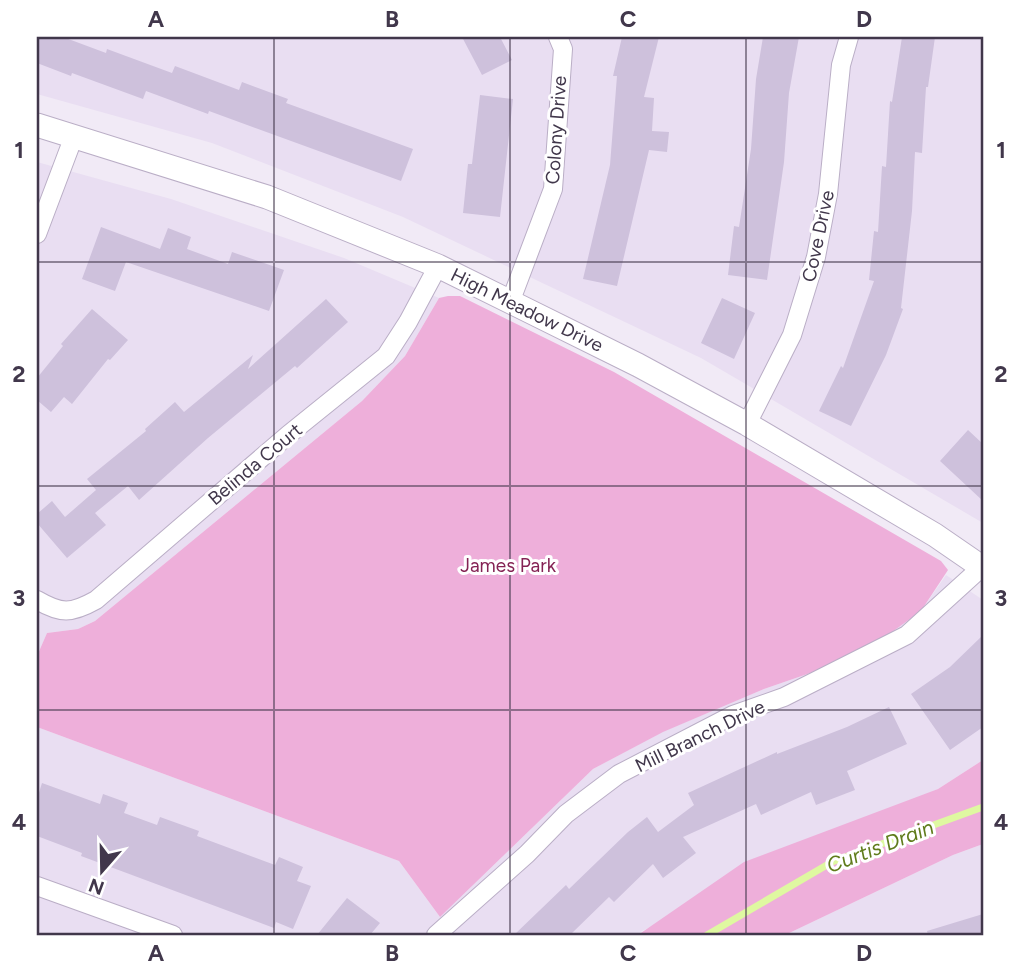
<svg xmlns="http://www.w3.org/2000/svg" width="1020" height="972" viewBox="0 0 1020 972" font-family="Figtree,sans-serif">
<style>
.residential{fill:#e9def2}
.green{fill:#eeafda}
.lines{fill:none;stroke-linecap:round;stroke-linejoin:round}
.stream{stroke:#dff8a1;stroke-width:7}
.building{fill:#cec1dc}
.minor-casing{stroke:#baaec6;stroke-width:20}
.tertiary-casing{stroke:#baaec6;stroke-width:25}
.minor{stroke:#fff;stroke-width:18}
.tertiary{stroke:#fff;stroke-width:23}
.grid{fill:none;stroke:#41374b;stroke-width:2;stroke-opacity:0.55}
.labels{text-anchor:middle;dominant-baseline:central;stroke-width:6;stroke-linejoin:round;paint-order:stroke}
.street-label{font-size:19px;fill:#41374b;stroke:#fff}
.park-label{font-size:19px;fill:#842254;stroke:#fff}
.water-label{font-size:21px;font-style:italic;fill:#607c1c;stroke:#fff}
.neatline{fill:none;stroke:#41374b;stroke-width:2.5}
.grid-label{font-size:23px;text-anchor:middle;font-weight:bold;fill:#41374b}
</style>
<rect width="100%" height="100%" fill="#f1eaf6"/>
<path class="residential" d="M37 37H983V523L701 358 403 217 212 143 37 94Z
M37 162 171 199 344 258 439 298 405 356 362 401 95 621 78 629 47 633 37 656Z
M946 575 983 600V760L938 789 642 931 638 935H37V727L399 861 440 917 593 769 662 732 764 689 819 670 921 611Z
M983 844V935H785L953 855Z"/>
<path class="green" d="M448 296H460L614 372 941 561 948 570 921 611 885 637 819 670 764 689 663 732 593 769 440 917 399 861 37 727V656L47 633 78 629 95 621 362 401 405 356 439 298Z
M983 760V844L953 855 785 935H638L744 862 938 789Z"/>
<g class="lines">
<path class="stream" d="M707 935 832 862 983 807"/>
</g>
<path class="building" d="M37 37H63L106 53 107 49 172 73 175 66 239 90 242 82 288 99 286 103 413 149 401 181 209 111 208 114 146 91 143 99 72 73 71 76 37 63Z
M462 37H500L512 60 482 75Z
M622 37H659L644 97 654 98 652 131 669 132 667 152 649 150 617 286 583 279 610 165 617 76H613Z
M763 37H799L789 93 784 162 767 280 728 275 734 226 739 227 751 149 756 79Z
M902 37H935L928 87H926L922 153 915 152 912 211 901 308 903 309 886 355 851 426 819 411 841 366 843 368 874 281 869 280 874 231 878 232 882 166 886 167 890 101 892 102Z
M480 95 513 99 500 217 463 213 468 164H472Z
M101 227 160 249 168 228 191 237 187 249 228 264 232 252 284 270 269 311 126 262 115 291 82 279Z
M722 298 755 313 734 359 701 343Z
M326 299 348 322 297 368 295 366 208 438 139 500 128 486 95 513 106 525 67 558 37 523V514L52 501 65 517 96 490 87 479 146 431 145 429 175 402 184 412 253 355 248 369Z
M92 309 128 340 110 360 108 359 72 404 64 397 51 412 37 400V378L63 346 61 344Z
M968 430 983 444V501L940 461Z
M983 635V727L950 750 911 694 950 667Z
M889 707 907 744 847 771 855 790 816 805 811 792 761 815 756 804 683 837 696 853 663 878 653 864 614 902 609 897 570 935H514L566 885 569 889 628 832 647 817 658 832 694 805 688 793 777 752V754L847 727Z
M42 783 100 804 103 794 128 803 124 813 157 825 160 817 199 831 197 836 275 865 279 857 303 867 297 881 311 886 293 929 276 922 274 928 81 856 82 853 37 836V799Z
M347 898 380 923 370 935H317Z
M983 914V935H928L927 931Z"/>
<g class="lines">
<defs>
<path id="minor" d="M37 234 74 136
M511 300 553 189 563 49 558 37
M747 424 792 335 816 257 828 194 841 65 849 37
M37 600C61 614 71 614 96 600L288 435 386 356 408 322 438 266
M37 886 173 935
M436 935 527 854 566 814 619 774 733 715 784 697 907 635 983 566"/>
<path id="tertiary" d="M37 125 267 197 438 266 638 365 747 424 935 535 983 568"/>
</defs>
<use href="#minor" class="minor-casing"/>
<use href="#tertiary" class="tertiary-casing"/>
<use href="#minor" class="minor"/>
<use href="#tertiary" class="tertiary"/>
</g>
<path class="grid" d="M274 37V935M510 37V935M746 37V935M37 262H983M37 486H983M37 710H983"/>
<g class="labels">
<g class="street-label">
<text transform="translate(556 130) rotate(-86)">Colony Drive</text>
<text transform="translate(818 236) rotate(-78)">Cove Drive</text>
<text transform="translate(527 310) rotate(26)">High Meadow Drive</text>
<text transform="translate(255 464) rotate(-40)">Belinda Court</text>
<text transform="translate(700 736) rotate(-26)">Mill Branch Drive</text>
</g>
<g class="park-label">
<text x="508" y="565">James Park</text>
</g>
<g class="water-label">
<text transform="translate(880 846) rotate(-21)">Curtis Drain</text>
</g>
</g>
<rect width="1020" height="972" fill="none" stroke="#ffffff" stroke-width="77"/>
<g transform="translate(102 871) rotate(200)" stroke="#ffffff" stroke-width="5" paint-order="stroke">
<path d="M0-5L12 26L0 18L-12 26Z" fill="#41374b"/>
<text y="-10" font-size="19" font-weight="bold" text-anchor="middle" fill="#41374b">N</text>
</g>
<rect x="38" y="38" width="944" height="896" class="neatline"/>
<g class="grid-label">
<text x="156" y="27">A</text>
<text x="392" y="27">B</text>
<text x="628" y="27">C</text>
<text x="864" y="27">D</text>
<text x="19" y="158">1</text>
<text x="1001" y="158">1</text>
<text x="19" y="382">2</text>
<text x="1001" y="382">2</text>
<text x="19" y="606">3</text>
<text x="1001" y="606">3</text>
<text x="19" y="830">4</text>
<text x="1001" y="830">4</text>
<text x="156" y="961">A</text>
<text x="392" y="961">B</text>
<text x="628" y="961">C</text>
<text x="864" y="961">D</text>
</g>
</svg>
